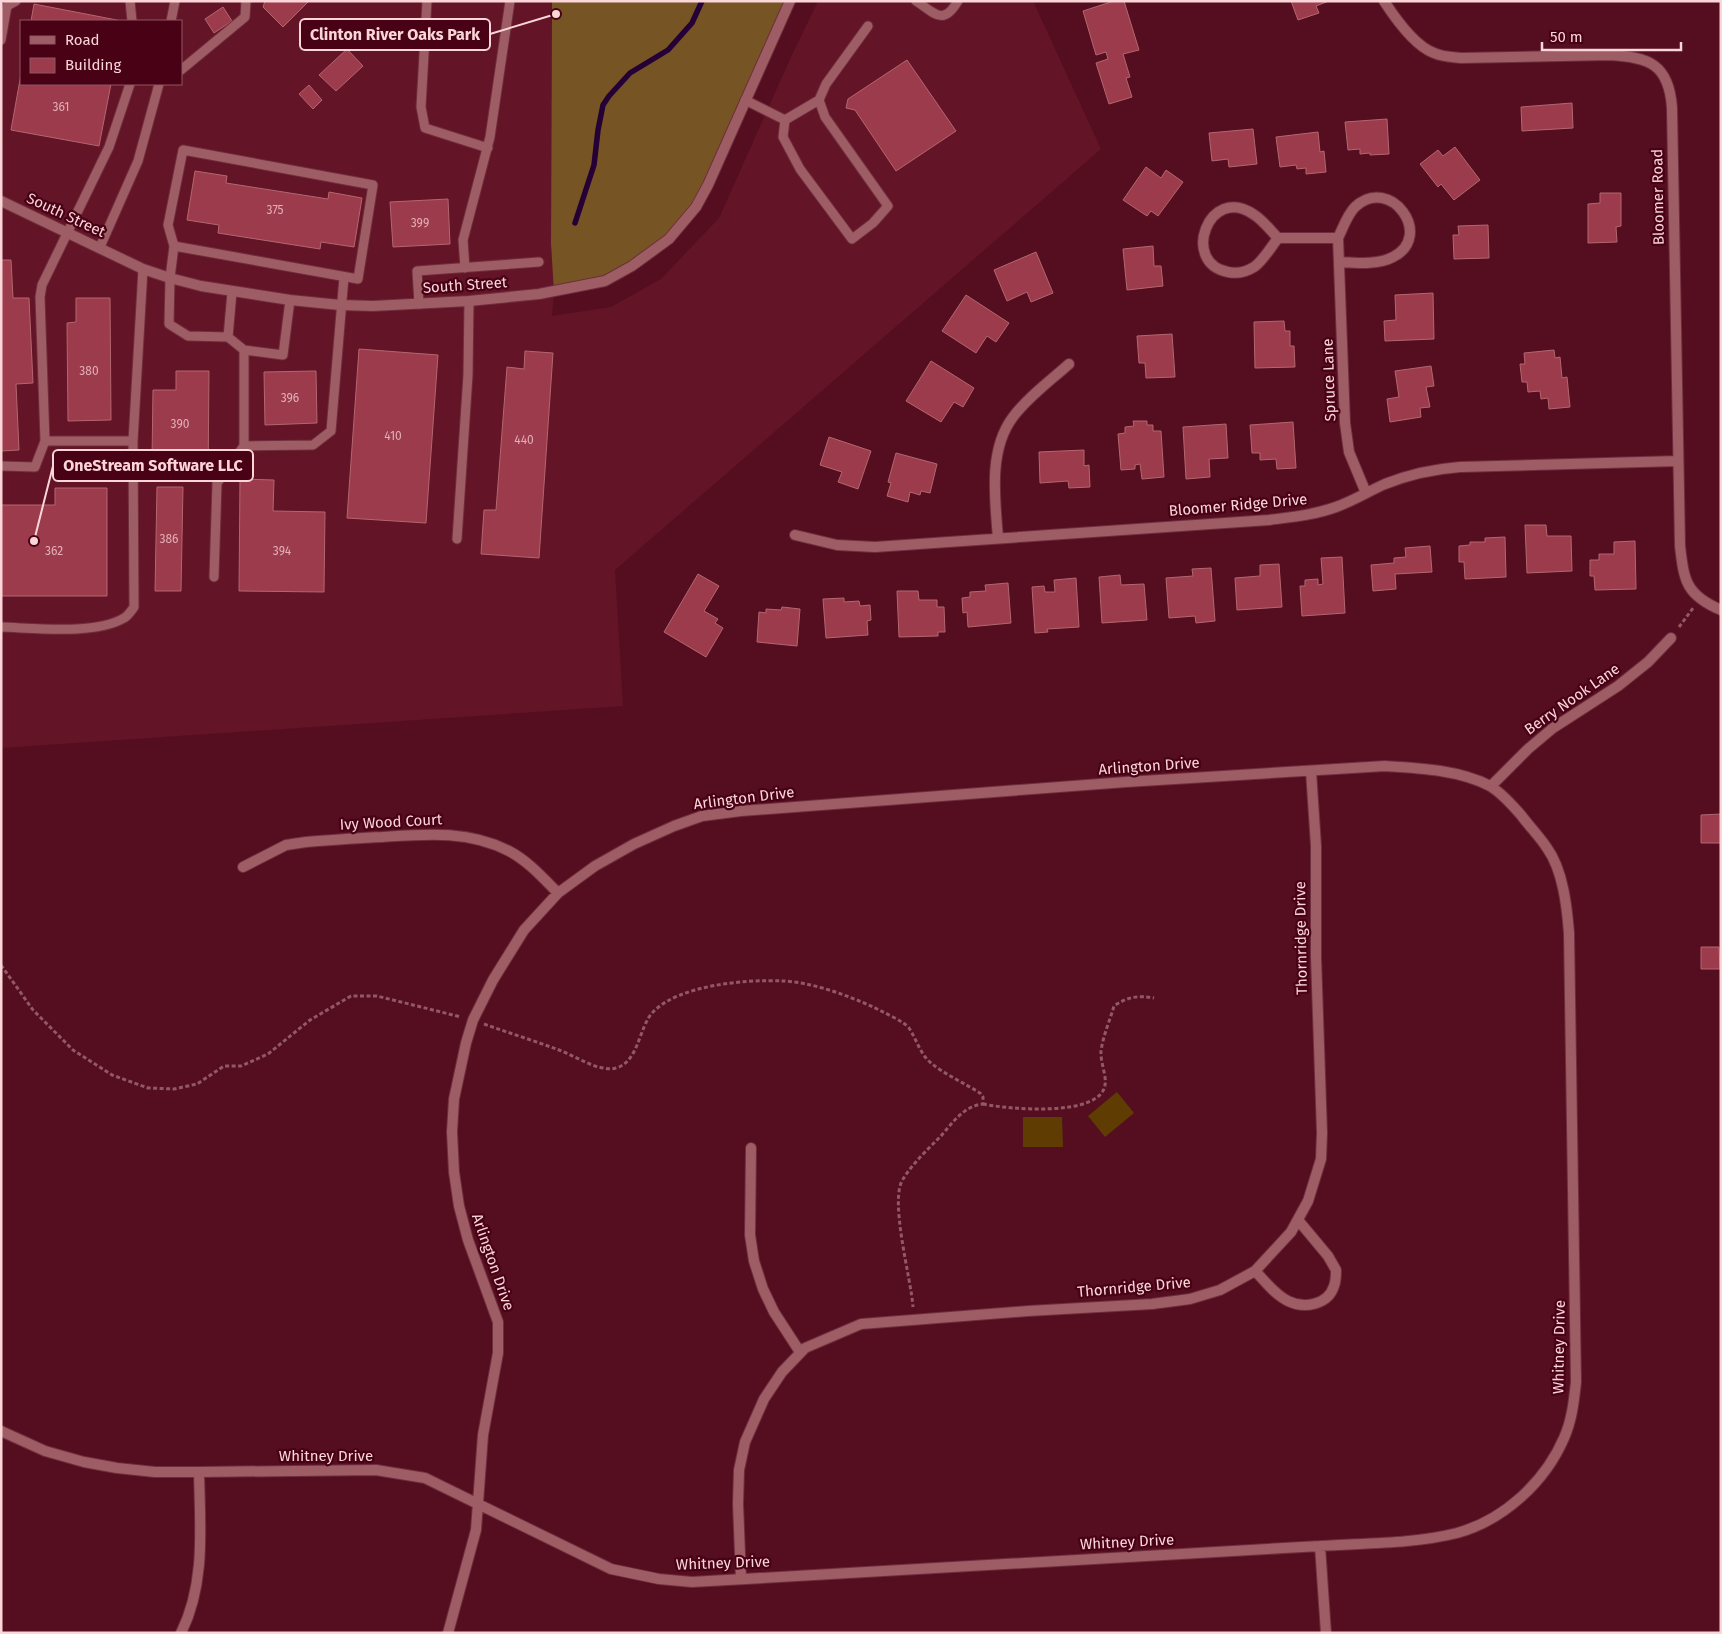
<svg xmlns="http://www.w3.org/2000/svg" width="1722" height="1634" viewBox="0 0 1722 1634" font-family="'Fira Sans',sans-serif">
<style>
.built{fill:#631426;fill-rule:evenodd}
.green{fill:#5f3c02}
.forest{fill:#765424}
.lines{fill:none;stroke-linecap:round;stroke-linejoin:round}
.stream{stroke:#250036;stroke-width:5.5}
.building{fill:#9c3b4c;stroke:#b4666f}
.service-casing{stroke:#6f2e3d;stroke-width:11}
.minor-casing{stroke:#6f2e3d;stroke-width:12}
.path{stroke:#925864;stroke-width:3;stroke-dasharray:4 2.5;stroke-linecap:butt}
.service{stroke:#9e5d64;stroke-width:9}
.minor{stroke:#9e5d64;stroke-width:10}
.labels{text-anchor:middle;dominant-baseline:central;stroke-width:4.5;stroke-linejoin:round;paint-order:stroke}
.number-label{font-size:12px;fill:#e2afb6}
.street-label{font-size:15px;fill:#fad6d9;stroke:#480115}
.leader{fill:none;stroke:#fad6d9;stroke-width:2}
.callout-dot{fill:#fad6d9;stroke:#480115;stroke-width:2}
.callout{fill:#480115;stroke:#fad6d9;stroke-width:2}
.callout-label{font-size:16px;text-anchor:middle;font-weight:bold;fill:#fad6d9}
</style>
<rect width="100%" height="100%" fill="#550e1f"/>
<path class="built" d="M1 1H552L551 244 554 293 552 316 611 307 661 279 719 218 791 57 818 1H1033L1101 149 615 570 623 706 1 748ZM21 21H181V84H21Z"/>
<path class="green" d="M1117 1092 1134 1113 1105 1137 1088 1116Z
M1023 1117H1062L1063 1147H1023Z"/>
<path class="forest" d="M552 1H790L708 185 669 239 605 281 554 293 551 244Z"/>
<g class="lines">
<path class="stream" d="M575 223 594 165 598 130 603 105 609 96 630 73 668 50 692 23 702 1"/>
</g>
<path class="building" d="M265 1H309L283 27 263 7Z
M1114 1H1124L1139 50 1123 54 1130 77 1126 78 1132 97 1109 104 1096 63 1108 59 1106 52 1096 55 1083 11Z
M1291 1H1329L1316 6 1319 13 1298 20Z
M34 4 122 21H31Z
M223 7 232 21 214 33 205 19Z
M347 49 363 66 336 91 319 75Z
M907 60 956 131 896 171 855 110 846 108 848 99Z
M21 74V84H111L99 146 11 130Z
M309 85 322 100 313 109 299 94Z
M1572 103 1573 128 1522 131 1521 107Z
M1387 119 1389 154 1370 155V153L1360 154V149L1348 150 1345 122Z
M1253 129 1257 164 1229 167 1228 159 1212 161 1209 133Z
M1318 132 1320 152 1324 151 1326 172 1306 174V168L1297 169 1296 165 1280 167 1276 137Z
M1455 147 1480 180 1454 200 1441 184 1438 187 1420 164 1438 150 1443 156Z
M1146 167 1161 178 1166 170 1183 182 1158 216 1151 211 1147 216 1123 200Z
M195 171 227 176 226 183 328 199 329 192 362 198 354 247 321 242 320 249 218 233 219 225 187 220Z
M1600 193H1621V226L1616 227 1617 242 1588 243V204L1600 203Z
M448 199 450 244 393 247 390 202Z
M1488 225 1489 258 1454 259 1453 235H1459L1458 226Z
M1153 246 1154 266H1161L1163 286 1127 290 1123 249Z
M1036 252 1053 293 1031 302 1027 292 1007 301 994 270Z
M1 260H11L13 298H29L33 383 16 384 19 450 1 451Z
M1433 293 1434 339 1385 341 1384 321 1396 320 1395 295Z
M966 295 1009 323 996 342 987 336 976 353 942 331Z
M76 298H110L111 420 68 421 67 323 76 322Z
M1284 321 1285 331H1290V346H1294L1295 367 1255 368 1254 322Z
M1172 334 1175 377 1146 378 1145 363H1139L1137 336Z
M359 349 438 355 426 523 347 518Z
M1554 350 1555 358 1560 357 1562 378 1567 377 1570 407 1549 409 1548 398 1541 399 1540 391 1528 392 1527 382H1522L1520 364H1525L1524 353Z
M525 351 553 353 539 558 481 554 484 510H496L507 367 524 369Z
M931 361 974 388 963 407 954 402 941 422 906 401Z
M1431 366 1434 386 1426 387 1430 407 1420 408 1421 417 1390 422 1387 399 1399 397 1395 371Z
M176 371H209L208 480H159V459H152L153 390H176Z
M316 371 317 423 265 425 264 372Z
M1133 421H1147V425H1153V431H1161L1164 477 1142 479 1140 464 1135 465V469L1121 470 1118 434 1125 433V427L1134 426Z
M1293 422 1296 468 1277 469 1276 459 1260 460V453H1252L1250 425Z
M1226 424 1228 458 1209 459 1210 477 1186 479 1183 427Z
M829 437 871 451 858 489 838 482 842 472 820 465Z
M1084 450V466L1089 465 1090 487 1069 488 1068 481 1040 483 1039 452Z
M896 453 937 464 930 493 921 491 920 495 910 492 908 502 887 496 891 483 888 482Z
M240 479 274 480 273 511 325 512 324 592 239 591Z
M157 487H183L181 591H155Z
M55 488H107V596H1V505H55Z
M1525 525H1546L1547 536H1571L1572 571 1527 573Z
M1505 537 1506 577 1465 579 1464 562H1459V546L1470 545V542H1485V538Z
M1635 541 1636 589 1595 590 1594 576H1590V560H1599V554H1614V542Z
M1430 546 1432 572 1395 574 1396 589 1373 591 1371 565 1394 563V558L1406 557 1405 548Z
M1342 557 1345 613 1302 616 1300 586H1305V580L1318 579V585L1323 584 1321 558Z
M1279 564 1282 607 1237 610 1235 578 1260 576V565Z
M1211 568 1215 621 1196 623 1195 616 1169 618 1166 578 1193 576 1192 569Z
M698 574 719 586 704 611 718 619 715 623 723 628 706 657 664 632Z
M1120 575 1121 585 1144 584 1147 620 1102 623 1099 577Z
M1076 578 1079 627 1047 629 1048 632 1035 633 1032 587 1044 586 1045 592H1055L1054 580Z
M1008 583 1011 623 968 627 967 612 963 613 962 598 970 597V592L986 591 985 585Z
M897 591H918L919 600H937V607H944L945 632H938V636L899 637Z
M844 598V602L859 601 860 606 870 605 871 620 867 621 868 635 826 638 823 599Z
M782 607 800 609 797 646 757 642 759 612 766 613V609L781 610Z
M1721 814V843H1701V815Z
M1701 947H1719L1720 969H1701Z"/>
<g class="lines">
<defs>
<path id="service" d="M130 1 132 21
M427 1 421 107 425 128 488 148
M916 1C936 14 943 26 958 1
M171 21 175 1
M1 40 7 6 16 1
M181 70 245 17 246 1
M130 84 109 147 42 285 40 297 45 441H133L143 269
M745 100 785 120 783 137 800 169 852 239 873 223 888 206 825 117 819 100 826 84 868 26
M785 120 819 100
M174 246 358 279 373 185 183 150 168 225 174 246 170 278 169 324 188 336 228 337 244 350V446L217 483 214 577
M100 247 138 161 159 84
M465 268 463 240 490 137 510 1
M419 304 417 271 539 262
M228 337 232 292
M244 350 283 355 290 300
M244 446 313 445 331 431 344 277
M1 466 35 467 45 441
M457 539 468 375 469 301
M1 627C35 628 96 635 124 618 128 616 131 611 134 607L133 441"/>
<path id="minor" d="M1384 1C1395 18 1415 46 1434 53 1443 57 1452 57 1461 58L1609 55C1649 57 1669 64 1672 108L1680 546C1684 581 1686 595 1721 610
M1 201 143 269 170 278 201 286 290 300 340 305 373 306 469 301 539 294 605 281 632 266 669 239 696 207 708 185 790 1
M1278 238C1271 247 1263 261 1254 267 1246 272 1237 274 1228 272 1180 263 1209 184 1253 214 1263 220 1270 230 1278 238H1338
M1340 262C1357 263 1378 265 1393 257 1435 236 1390 174 1355 207 1347 215 1343 228 1338 238L1345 423 1349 452 1366 493
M795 535 837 545 875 547 1269 520C1292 517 1314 515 1336 507 1353 501 1369 491 1385 484 1410 474 1434 469 1460 467L1678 461
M998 538C995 499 988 450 1013 417 1028 397 1050 381 1069 364
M1491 786 1528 749 1553 728 1618 686 1648 662 1671 638
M243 867 286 845 306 842C331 840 357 838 382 837 426 834 469 830 509 851 528 861 543 878 558 893
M751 1148 750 1235 754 1261 763 1289 774 1312 800 1352
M1255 1271C1265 1281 1275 1295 1288 1301 1304 1309 1328 1305 1334 1286 1336 1281 1336 1275 1336 1270L1328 1256 1298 1220
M1 1431 45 1451 84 1462 117 1468 155 1472H199L376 1470 425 1478 611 1569 659 1579 692 1582 1320 1546C1365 1543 1413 1544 1457 1533 1504 1520 1545 1482 1564 1438 1572 1420 1574 1401 1576 1382L1569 933C1567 907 1563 870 1547 848 1540 837 1529 826 1521 815 1512 805 1502 793 1490 786 1460 770 1419 768 1385 766L1126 782 741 811 702 816 674 826 634 844 595 866 558 893 524 930 493 980 473 1020 466 1043 454 1099 452 1132 454 1172 459 1206 468 1240 498 1322V1353L483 1435 476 1530 448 1633
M1320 1546 1326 1633
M741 1579 738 1504 739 1470 745 1442 764 1399 782 1372 805 1348 861 1324 1028 1311 1152 1304 1190 1299 1220 1290 1255 1271 1291 1232 1308 1201 1321 1159 1322 1133 1316 957V846L1311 771
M181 1633C206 1583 200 1526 199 1472"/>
</defs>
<use href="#service" class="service-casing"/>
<use href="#minor" class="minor-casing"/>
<path class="path" d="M1679 627 1693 608
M1 965 33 1010 73 1050 112 1075 148 1088 174 1089 197 1084 224 1066H241L268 1054 310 1020 351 996H377L461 1017
M484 1024C509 1033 535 1041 559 1050 572 1055 585 1063 598 1067 604 1068 610 1070 616 1068 639 1062 639 1026 653 1012 679 985 746 979 783 981 811 982 847 995 873 1007 881 1011 905 1022 909 1028 917 1040 920 1054 931 1063 944 1074 966 1084 980 1093L983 1097V1104C964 1106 953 1122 941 1136 928 1149 913 1163 903 1179 889 1200 911 1278 913 1307
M983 1104C1006 1109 1100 1118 1105 1085 1107 1077 1100 1061 1101 1051 1103 1036 1110 1020 1114 1006 1127 997 1138 995 1154 998"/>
<use href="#service" class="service"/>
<use href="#minor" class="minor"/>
</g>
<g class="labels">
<g class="number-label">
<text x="61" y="107">361</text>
<text x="275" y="210">375</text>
<text x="420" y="223">399</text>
<text x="89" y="371">380</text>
<text x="290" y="398">396</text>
<text x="180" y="424">390</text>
<text x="393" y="436">410</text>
<text x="524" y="440">440</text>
<text x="169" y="539">386</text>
<text x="54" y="551">362</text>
<text x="282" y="551">394</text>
</g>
<g class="street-label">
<text transform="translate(1658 197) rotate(-91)">Bloomer Road</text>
<text transform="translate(66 215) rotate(25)">South Street</text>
<text transform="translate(465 285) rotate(-4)">South Street</text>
<text transform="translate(1329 380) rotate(-92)">Spruce Lane</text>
<text transform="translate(1238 505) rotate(-5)">Bloomer Ridge Drive</text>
<text transform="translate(1572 699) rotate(-35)">Berry Nook Lane</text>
<text transform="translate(1149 766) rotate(-4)">Arlington Drive</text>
<text transform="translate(744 798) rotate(-7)">Arlington Drive</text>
<text transform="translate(391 822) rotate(-3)">Ivy Wood Court</text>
<text transform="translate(1301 938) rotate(-91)">Thornridge Drive</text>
<text transform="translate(493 1262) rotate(71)">Arlington Drive</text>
<text transform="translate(1134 1287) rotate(-5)">Thornridge Drive</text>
<text transform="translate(1559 1347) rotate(-89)">Whitney Drive</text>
<text x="326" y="1456">Whitney Drive</text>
<text transform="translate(1127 1542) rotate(-3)">Whitney Drive</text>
<text transform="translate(723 1563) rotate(-2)">Whitney Drive</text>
</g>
</g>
<path class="leader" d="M556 14L490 34M34 541L53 466"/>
<g class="callout-dot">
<circle cx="556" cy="14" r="5"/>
<circle cx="34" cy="541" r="5"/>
</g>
<g class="callout">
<rect x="300" y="19" width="190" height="31" rx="5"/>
<rect x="53" y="450" width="200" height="31" rx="5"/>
</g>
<g class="callout-label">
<text x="395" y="40">Clinton River Oaks Park</text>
<text x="153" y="471">OneStream Software LLC</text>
</g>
<rect width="1722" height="1634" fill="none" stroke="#fad6d9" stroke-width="5"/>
<rect x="20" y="20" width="162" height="65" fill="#480115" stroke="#8f5663"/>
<rect x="30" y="36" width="25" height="8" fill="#9e5d64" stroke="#8f5663"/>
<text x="65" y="45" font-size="15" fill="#fad6d9">Road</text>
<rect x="30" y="58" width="25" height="15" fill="#9c3b4c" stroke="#8f5663"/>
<text x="65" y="70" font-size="15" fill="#fad6d9">Building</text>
<path d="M1542 42v8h139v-8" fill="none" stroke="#fad6d9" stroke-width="2.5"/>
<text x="1550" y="42" font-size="15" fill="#fad6d9" stroke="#480115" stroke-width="4" paint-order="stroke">50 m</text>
</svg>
